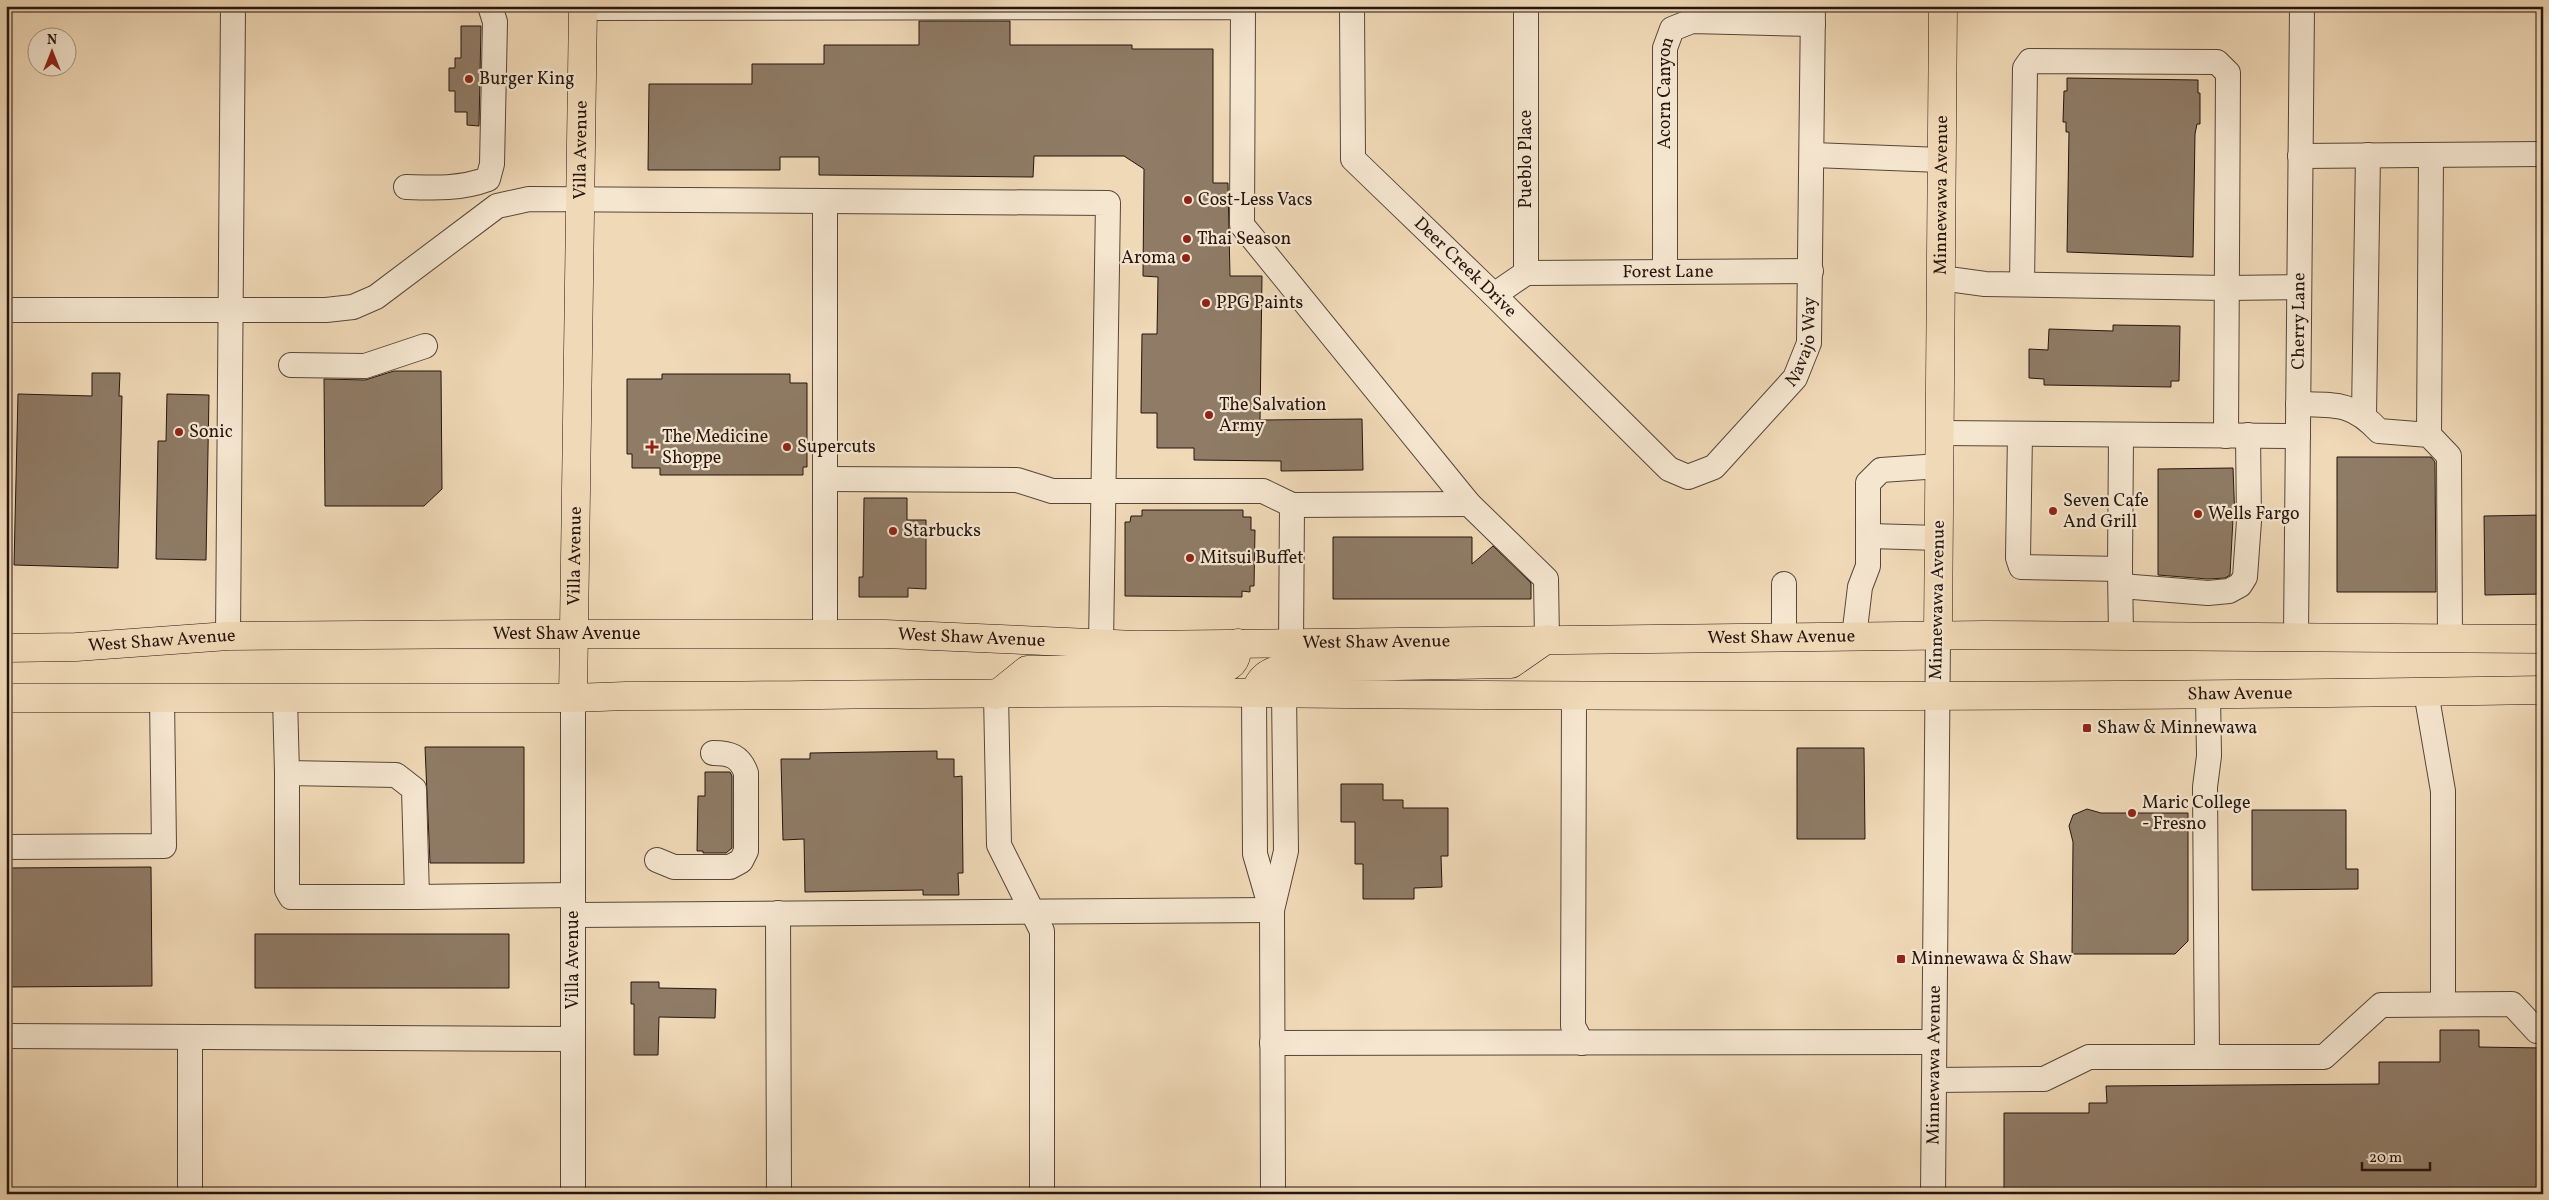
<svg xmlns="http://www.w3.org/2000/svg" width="2549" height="1200" viewBox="0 0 2549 1200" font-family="Vollkorn,serif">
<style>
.building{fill:#8f7b66;stroke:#25150f}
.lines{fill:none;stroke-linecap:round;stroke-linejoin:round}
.minor-casing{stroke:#584639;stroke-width:26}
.major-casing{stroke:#25150f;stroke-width:29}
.minor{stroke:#f5e6d0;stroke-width:24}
.major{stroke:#f0d9b7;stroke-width:28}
.poi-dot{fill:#8f2418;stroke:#f5e6d0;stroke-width:2}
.labels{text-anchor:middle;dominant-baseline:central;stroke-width:4.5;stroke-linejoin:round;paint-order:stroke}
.poi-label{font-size:18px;fill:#25150f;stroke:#f5e6d0;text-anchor:start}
.street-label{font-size:18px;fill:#25150f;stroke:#f5e6d0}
</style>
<rect width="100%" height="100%" fill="#f0d9b7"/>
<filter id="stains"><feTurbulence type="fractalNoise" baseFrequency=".004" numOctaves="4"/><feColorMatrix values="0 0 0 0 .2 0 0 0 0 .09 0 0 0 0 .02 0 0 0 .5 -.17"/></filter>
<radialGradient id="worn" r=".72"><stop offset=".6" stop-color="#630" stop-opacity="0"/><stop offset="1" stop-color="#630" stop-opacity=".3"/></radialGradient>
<path class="building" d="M919 21H1010V45H1132V49H1213V183H1228L1230 276H1262L1260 420 1362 419 1363 470 1281 471V461L1194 460V448H1157V413H1141L1142 334H1157L1158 277 1143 276 1144 169 1124 156H1034L1033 177 819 175V157H780V170H648L649 84H752V64H824V45H919Z
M461 26H481L479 126 467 125V112H455V91H449V68H455V58H461Z
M2067 78 2198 80V93H2200V124H2197L2195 134 2193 257 2067 252 2069 132H2066V122H2063L2064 91H2067Z
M2113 325 2180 326 2179 381H2171V387L2109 386 2044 385V379L2029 378V349L2048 350 2049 329 2113 331Z
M394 371H441L442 489 424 506H325L324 379 365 380Z
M92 373H120L119 396H122L118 568 14 565 18 394 92 396Z
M662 374H790V383H807V467H803V475H660V468H632V454H627V379H662Z
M167 394 209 395 206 560 156 559 158 441H166Z
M2337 457H2431L2435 462 2436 592H2337Z
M2233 468 2235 519H2233L2230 575 2225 578 2208 579 2158 575V469Z
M864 498H907V520H926V589L908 588V597H859V577H863Z
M1142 510H1243V517H1251V530H1255L1254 586H1250V592L1242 591V597L1125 596V522H1130L1131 516H1142Z
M2543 515V594L2485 595 2484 516Z
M1333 537H1472V564L1493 546 1531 583V599H1333Z
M425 747H524V863H430Z
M1797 748H1864L1865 839H1797Z
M937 751V759H954V777L962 776 963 873H958L959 895H923V890L805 892 804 839 783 840 781 759H810V753Z
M705 772H730L732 776V848L726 853H703V851H697L698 796H705Z
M1341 784H1383V800H1403V808H1448V856H1441L1442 887 1414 888V899H1363V864H1355V822H1341Z
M2087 809 2101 813H2188V941L2175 954H2072L2073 842 2069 826 2073 815Z
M2252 810H2346V869H2358V889L2252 890Z
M151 867 152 986 6 987V868Z
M255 934H509V988H255Z
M631 982H659V988L716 989 715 1018 659 1017 658 1055H634V1004H631Z
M2440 1030H2479V1047L2543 1048V1194H2004V1113H2089V1103H2107L2106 1086 2379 1084V1062H2440Z"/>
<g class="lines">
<defs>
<g id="minor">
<path id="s1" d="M1352 6 1353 159 1494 295 1669 469 1688 477 1714 467 1795 378 1809 343 1813 6"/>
<path d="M583 8 1243 7 1242 225 1469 504 1546 579 1547 639"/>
<path d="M1813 155 1941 160"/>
<path d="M2300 156 2543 154"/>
<path d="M406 187C435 188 461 189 488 179L492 164 495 22 490 6"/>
<path d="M825 201V634"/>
<path id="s2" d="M1665 272V48L1672 29 1692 21 1813 24"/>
<path id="s3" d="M1526 273 1811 271"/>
<path d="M1941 278 1985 284 2226 288 2299 287"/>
<path d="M2022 284 2025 68 2030 61 2217 62 2228 73 2226 436"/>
<path d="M1494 295 1526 273V6"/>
<path d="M6 310H326L353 307 376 297 497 206 529 199 1108 203 1101 644"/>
<path d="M291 365 365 366 425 346"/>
<path d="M2298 404C2335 405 2352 402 2379 431L2429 435 2449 456 2450 638"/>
<path d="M2364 415 2368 155"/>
<path d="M1940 433 2298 436"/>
<path d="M2020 434 2018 558 2021 567 2120 569 2121 435"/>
<path d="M2429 435 2431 155"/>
<path d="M825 479 1017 480 1052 491H1263L1292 505 1469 504"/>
<path d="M1870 536 1939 538"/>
<path d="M2120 571 2121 636"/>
<path d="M1784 584V636"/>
<path d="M2121 586 2208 593 2229 591 2240 585 2245 577 2249 521 2248 435"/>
<path d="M228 636 233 6"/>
<path id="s4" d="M2296 636 2302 6"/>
<path d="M1854 637 1860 587 1868 566V483L1881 470 1940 466"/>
<path d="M1291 644 1292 505"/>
<path d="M2426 692 2443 791V1004"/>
<path d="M1254 693 1255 854 1271 909"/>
<path d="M996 695 999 845 1042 931V1194"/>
<path d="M1574 697 1573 1026 1582 1043"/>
<path d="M285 698 287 773 396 775 414 789 417 897 573 895"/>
<path d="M287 773V890L291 897H417"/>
<path d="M6 847 164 846 162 698"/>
<path d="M657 860 674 867H730L741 861 746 851V773C740 756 730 753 713 753"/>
<path d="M778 913 779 1194"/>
<path d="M573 915 1272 910"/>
<path d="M6 1036 573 1039"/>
<path d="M1272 1043 1934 1042"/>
<path d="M2207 1057 2205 787 2209 756 2208 696"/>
<path d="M1934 1080 2044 1079 2089 1057H2324L2381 1005 2512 1004 2537 1031H2543"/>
<path d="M190 1194V1038"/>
<path d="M573 1194V698"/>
<path d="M1273 1194 1272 910 1286 851 1284 694"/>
<path id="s5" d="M1933 1194 1938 636"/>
</g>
<g id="major">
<path id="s6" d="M1938 636 1943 6"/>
<path id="s7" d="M6 648 76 647 228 636 512 634H885L1136 645 1984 635 2543 639"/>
<path d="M1254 693C1260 678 1267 672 1283 668L1511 664 1547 639"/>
<path d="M996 695 1027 670H1220C1235 666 1237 658 1238 643"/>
<path id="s8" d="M6 698H573L626 696C835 696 1044 691 1252 693 1682 698 2112 697 2543 690"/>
<path id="s9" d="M573 698 583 6"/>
</g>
</defs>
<use href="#minor" class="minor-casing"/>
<use href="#major" class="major-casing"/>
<use href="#minor" class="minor"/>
<use href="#major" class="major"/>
</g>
<g class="poi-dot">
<circle cx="469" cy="79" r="5"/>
<circle cx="1188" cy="200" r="5"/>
<circle cx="1187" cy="239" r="5"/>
<circle cx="1186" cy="258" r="5"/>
<circle cx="1206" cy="303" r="5"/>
<circle cx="1209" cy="415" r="5"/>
<circle cx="179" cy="432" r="5"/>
<path d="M649.5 439.5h5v5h5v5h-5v5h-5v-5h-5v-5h5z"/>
<circle cx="787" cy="447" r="5"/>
<circle cx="2053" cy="511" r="5"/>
<circle cx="2198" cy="514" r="5"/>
<circle cx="893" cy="531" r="5"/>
<circle cx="1190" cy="558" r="5"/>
<rect x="2082" y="723" width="10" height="10" rx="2.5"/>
<circle cx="2132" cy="813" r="5"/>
<rect x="1896" y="954" width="10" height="10" rx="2.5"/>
</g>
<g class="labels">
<g class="poi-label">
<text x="479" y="79">Burger King</text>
<text x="1198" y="200">Cost-Less Vacs</text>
<text x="1197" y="239">Thai Season</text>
<text x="1176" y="258" text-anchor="end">Aroma</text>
<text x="1216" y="303">PPG Paints</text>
<text x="1219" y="405">The Salvation<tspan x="1219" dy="21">Army</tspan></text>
<text x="189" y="432">Sonic</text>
<text x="662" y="437">The Medicine<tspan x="662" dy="21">Shoppe</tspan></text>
<text x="797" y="447">Supercuts</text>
<text x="2063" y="501">Seven Cafe<tspan x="2063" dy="21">And Grill</tspan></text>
<text x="2208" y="514">Wells Fargo</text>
<text x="903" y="531">Starbucks</text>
<text x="1200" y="558">Mitsui Buffet</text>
<text x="2097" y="728">Shaw &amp; Minnewawa</text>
<text x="2142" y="803">Maric College<tspan x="2142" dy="21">- Fresno</tspan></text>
<text x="1911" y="959">Minnewawa &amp; Shaw</text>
</g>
<g class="street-label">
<text stroke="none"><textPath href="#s2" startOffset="179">Acorn Canyon</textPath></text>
<text stroke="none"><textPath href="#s9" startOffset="548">Villa Avenue</textPath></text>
<text transform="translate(1526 159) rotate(-90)">Pueblo Place</text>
<text stroke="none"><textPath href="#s6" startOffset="441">Minnewawa Avenue</textPath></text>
<text stroke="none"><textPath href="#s1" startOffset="309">Deer Creek Drive</textPath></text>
<text stroke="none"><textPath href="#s3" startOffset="142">Forest Lane</textPath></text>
<text stroke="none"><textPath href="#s4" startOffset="315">Cherry Lane</textPath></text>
<text stroke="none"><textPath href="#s1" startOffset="802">Navajo Way</textPath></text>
<text stroke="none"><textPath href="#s9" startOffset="142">Villa Avenue</textPath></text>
<text transform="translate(1938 600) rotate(-89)">Minnewawa Avenue</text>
<text stroke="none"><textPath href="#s7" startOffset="561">West Shaw Avenue</textPath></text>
<text stroke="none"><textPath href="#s7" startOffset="1776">West Shaw Avenue</textPath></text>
<text stroke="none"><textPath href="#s7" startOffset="966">West Shaw Avenue</textPath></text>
<text stroke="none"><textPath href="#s7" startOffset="156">West Shaw Avenue</textPath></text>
<text stroke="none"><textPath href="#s7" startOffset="1371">West Shaw Avenue</textPath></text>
<text stroke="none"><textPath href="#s8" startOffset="2234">Shaw Avenue</textPath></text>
<text transform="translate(573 960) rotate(-90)">Villa Avenue</text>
<text stroke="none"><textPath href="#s5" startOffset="129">Minnewawa Avenue</textPath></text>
</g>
</g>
<rect width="2549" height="1200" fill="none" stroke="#f0d9b7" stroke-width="25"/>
<rect x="8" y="8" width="2534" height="1185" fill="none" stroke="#25150f" stroke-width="2.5"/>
<rect x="12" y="12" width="2524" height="1175" fill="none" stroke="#25150f"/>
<g transform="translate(52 52)"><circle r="24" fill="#f5e6d0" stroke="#a29283"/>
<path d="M0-4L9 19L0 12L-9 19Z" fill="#8f2418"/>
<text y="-8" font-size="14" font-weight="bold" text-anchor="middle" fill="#25150f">N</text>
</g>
<path d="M2362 1162v8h68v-8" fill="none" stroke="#25150f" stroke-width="2.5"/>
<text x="2369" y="1162" font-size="15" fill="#25150f" stroke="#f5e6d0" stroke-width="4" paint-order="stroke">20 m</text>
<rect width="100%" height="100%" filter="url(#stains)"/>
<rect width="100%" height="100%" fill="url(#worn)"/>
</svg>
